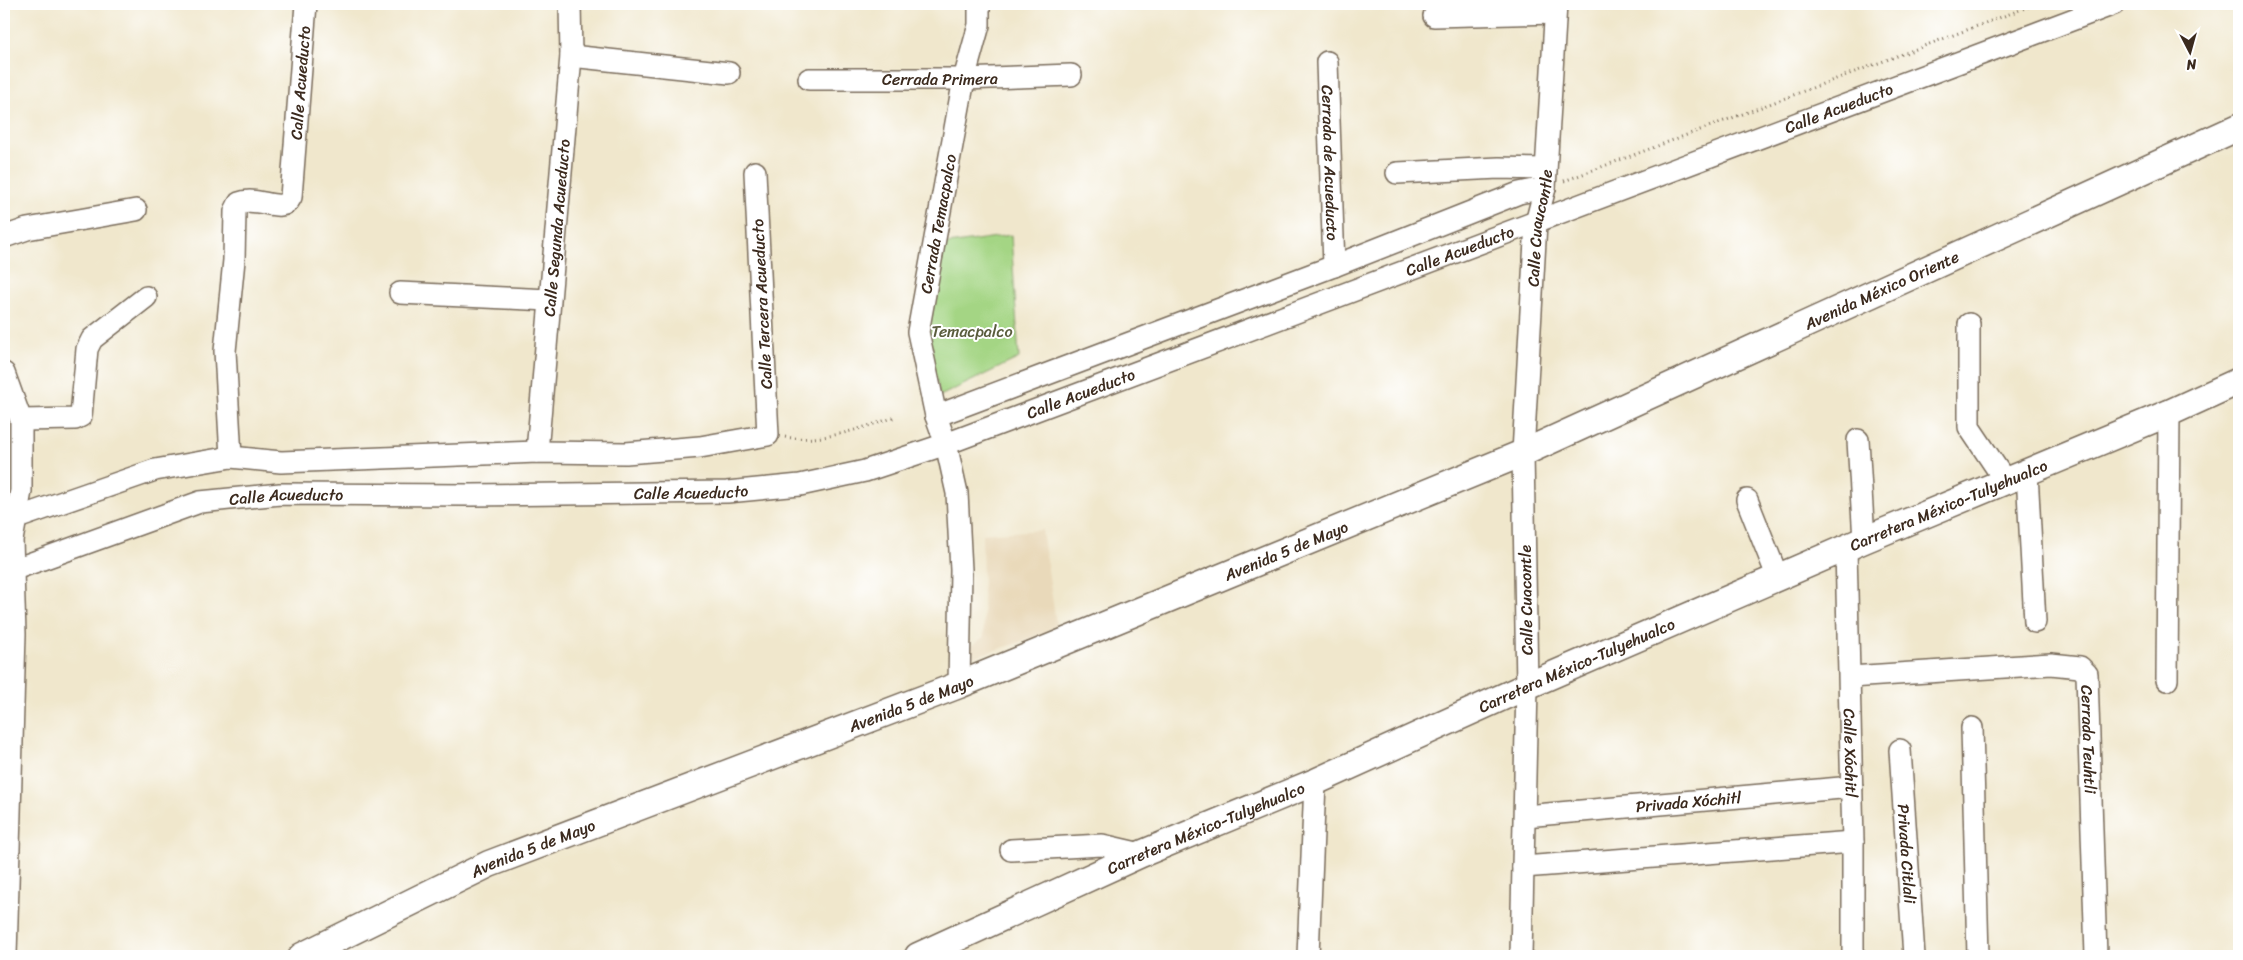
<svg xmlns="http://www.w3.org/2000/svg" width="2243" height="960" viewBox="0 0 2243 960" font-family="Sriracha,sans-serif">
<style>
.built{fill:#e9d9ba}
.green{fill:#a4d584;stroke:#708051}
.lines{fill:none;stroke-linecap:round;stroke-linejoin:round}
.minor-casing{stroke:#7a6c5b;stroke-width:24}
.major-casing{stroke:#7a6c5b;stroke-width:29}
.path{stroke:#7a6c5b;stroke-width:3;stroke-dasharray:1 4;stroke-linecap:butt}
.minor{stroke:#fff;stroke-width:21}
.major{stroke:#fff;stroke-width:26}
.labels{text-anchor:middle;dominant-baseline:central;stroke-width:4;stroke-linejoin:round;paint-order:stroke}
.street-label{font-size:16px;fill:#3b2a1e;stroke:#fff}
.park-label{font-size:16px;fill:#5a5d3d;stroke:#fff}
</style>
<rect width="100%" height="100%" fill="#fff"/>
<filter id="ink" filterUnits="userSpaceOnUse"><feTurbulence type="fractalNoise" baseFrequency=".02" numOctaves="2"/><feDisplacementMap in="SourceGraphic" scale="10" xChannelSelector="R" yChannelSelector="G"/><feConvolveMatrix kernelMatrix="1 2 1 2 8 2 1 2 1" color-interpolation-filters="sRGB"/></filter>
<filter id="wash" filterUnits="userSpaceOnUse"><feTurbulence type="fractalNoise" baseFrequency=".0096" numOctaves="4" result="noise"/><feDisplacementMap in="SourceGraphic" scale="20" xChannelSelector="R" yChannelSelector="G"/><feGaussianBlur stdDeviation="1.12" result="paint"/><feColorMatrix in="noise" values="0 0 0 0 0 0 0 0 0 0 0 0 0 0 0 0 0 1.4 0 .05"/><feComposite in="paint" operator="in"/></filter>
<g filter="url(#wash)">
<rect width="100%" height="100%" fill="#f0e7cc"/>
<path class="built" d="M1042 530 1057 630 974 657 971 646 984 637 982 534Z"/>
<path class="green" d="M1011 235 1019 358 940 396 926 332 941 245Z"/>
</g>
<g filter="url(#ink)">
<g class="lines">
<defs>
<g id="minor">
<path d="M1434 16 1555 13"/>
<path d="M571 56 729 73"/>
<path id="s1" d="M1327 62 1334 266"/>
<path id="s2" d="M809 79H964L1071 75"/>
<path d="M1397 173 1499 168 1544 169"/>
<path d="M4 237 27 229 136 210"/>
<path d="M400 293 549 300"/>
<path d="M1969 324V427L2006 482"/>
<path d="M4 373 21 420V491L12 540 15 634 6 956"/>
<path d="M936 416 1334 266 1519 193 1545 188"/>
<path d="M21 420 75 419 81 416 87 349 92 339 146 297"/>
<path d="M1858 440 1864 540"/>
<path id="s3" d="M537 452 571 56 570 4"/>
<path id="s4" d="M231 457 225 351 234 260 235 211 239 203C259 195 282 216 291 197L306 4"/>
<path d="M2027 473 2035 622"/>
<path d="M1747 500 1778 578"/>
<path d="M17 518 155 470 231 457 281 462 537 452 626 453 700 447 768 435 755 172"/>
<path id="s5" d="M1846 549 1853 842V956"/>
<path id="s6" d="M4 573 200 502 280 494 471 495 727 492 800 485 865 471 946 444 2114 4"/>
<path id="s7" d="M1850 677 2051 664 2080 667 2087 674 2096 956"/>
<path d="M2167 680 2169 413"/>
<path id="s8" d="M959 685 961 570 957 493 946 444 936 416 918 332 964 79 979 25V4"/>
<path d="M1972 728 1978 956"/>
<path id="s9" d="M1900 750 1914 956"/>
<path id="s10" d="M1525 816 1852 787"/>
<path d="M1011 850 1102 845 1141 854"/>
<path d="M1523 867 1853 842"/>
<path d="M1308 956 1315 782"/>
<path id="s11" d="M1521 956 1527 686 1523 453 1536 223 1545 188 1556 4"/>
</g>
<g id="major">
<path id="s12" d="M302 956 489 864 959 685 1523 453 2239 127"/>
<path id="s13" d="M918 956 1141 854 1315 782 1527 686 1864 540 2169 413 2239 381"/>
</g>
</defs>
<use href="#minor" class="minor-casing"/>
<use href="#major" class="major-casing"/>
<path class="path" d="M1564 181 2036 4
M785 437C824 443 860 428 896 417"/>
<use href="#minor" class="minor"/>
<use href="#major" class="major"/>
</g>
</g>
<g class="labels">
<g class="street-label">
<text stroke="none"><textPath href="#s2" startOffset="131">Cerrada Primera</textPath></text>
<text stroke="none"><textPath href="#s4" startOffset="426">Calle Acueducto</textPath></text>
<text stroke="none"><textPath href="#s6" startOffset="1915">Calle Acueducto</textPath></text>
<text stroke="none"><textPath href="#s1" startOffset="101">Cerrada de Acueducto</textPath></text>
<text stroke="none"><textPath href="#s8" startOffset="468">Cerrada Temacpalco</textPath></text>
<text stroke="none"><textPath href="#s3" startOffset="225">Calle Segunda Acueducto</textPath></text>
<text stroke="none"><textPath href="#s11" startOffset="729">Calle Cuaucontle</textPath></text>
<text stroke="none"><textPath href="#s6" startOffset="1510">Calle Acueducto</textPath></text>
<text stroke="none"><textPath href="#s12" startOffset="1715">Avenida México Oriente</textPath></text>
<text transform="translate(762 304) rotate(-93)">Calle Tercera Acueducto</text>
<text stroke="none"><textPath href="#s6" startOffset="1105">Calle Acueducto</textPath></text>
<text stroke="none"><textPath href="#s6" startOffset="700">Calle Acueducto</textPath></text>
<text stroke="none"><textPath href="#s6" startOffset="295">Calle Acueducto</textPath></text>
<text stroke="none"><textPath href="#s13" startOffset="1125">Carretera México-Tulyehualco</textPath></text>
<text stroke="none"><textPath href="#s12" startOffset="1065">Avenida 5 de Mayo</textPath></text>
<text transform="translate(1526 600) rotate(-91)">Calle Cuacontle</text>
<text stroke="none"><textPath href="#s13" startOffset="720">Carretera México-Tulyehualco</textPath></text>
<text stroke="none"><textPath href="#s12" startOffset="660">Avenida 5 de Mayo</textPath></text>
<text stroke="none"><textPath href="#s7" startOffset="306">Cerrada Teuhtli</textPath></text>
<text stroke="none"><textPath href="#s5" startOffset="204">Calle Xóchitl</textPath></text>
<text stroke="none"><textPath href="#s10" startOffset="164">Privada Xóchitl</textPath></text>
<text stroke="none"><textPath href="#s13" startOffset="315">Carretera México-Tulyehualco</textPath></text>
<text stroke="none"><textPath href="#s12" startOffset="255">Avenida 5 de Mayo</textPath></text>
<text stroke="none"><textPath href="#s9" startOffset="104">Privada Citlali</textPath></text>
</g>
<g class="park-label">
<text x="972" y="331">Temacpalco</text>
</g>
</g>
<rect width="2243" height="960" fill="none" stroke="#fff" stroke-width="20"/>
<g transform="translate(2190 52) rotate(174)" stroke="#ffffff" stroke-width="4" paint-order="stroke">
<path d="M0-4L9 19L0 12L-9 19Z" fill="#3b2a1e"/>
<text y="-8" font-size="14" font-weight="bold" text-anchor="middle" fill="#3b2a1e">N</text>
</g>
</svg>
